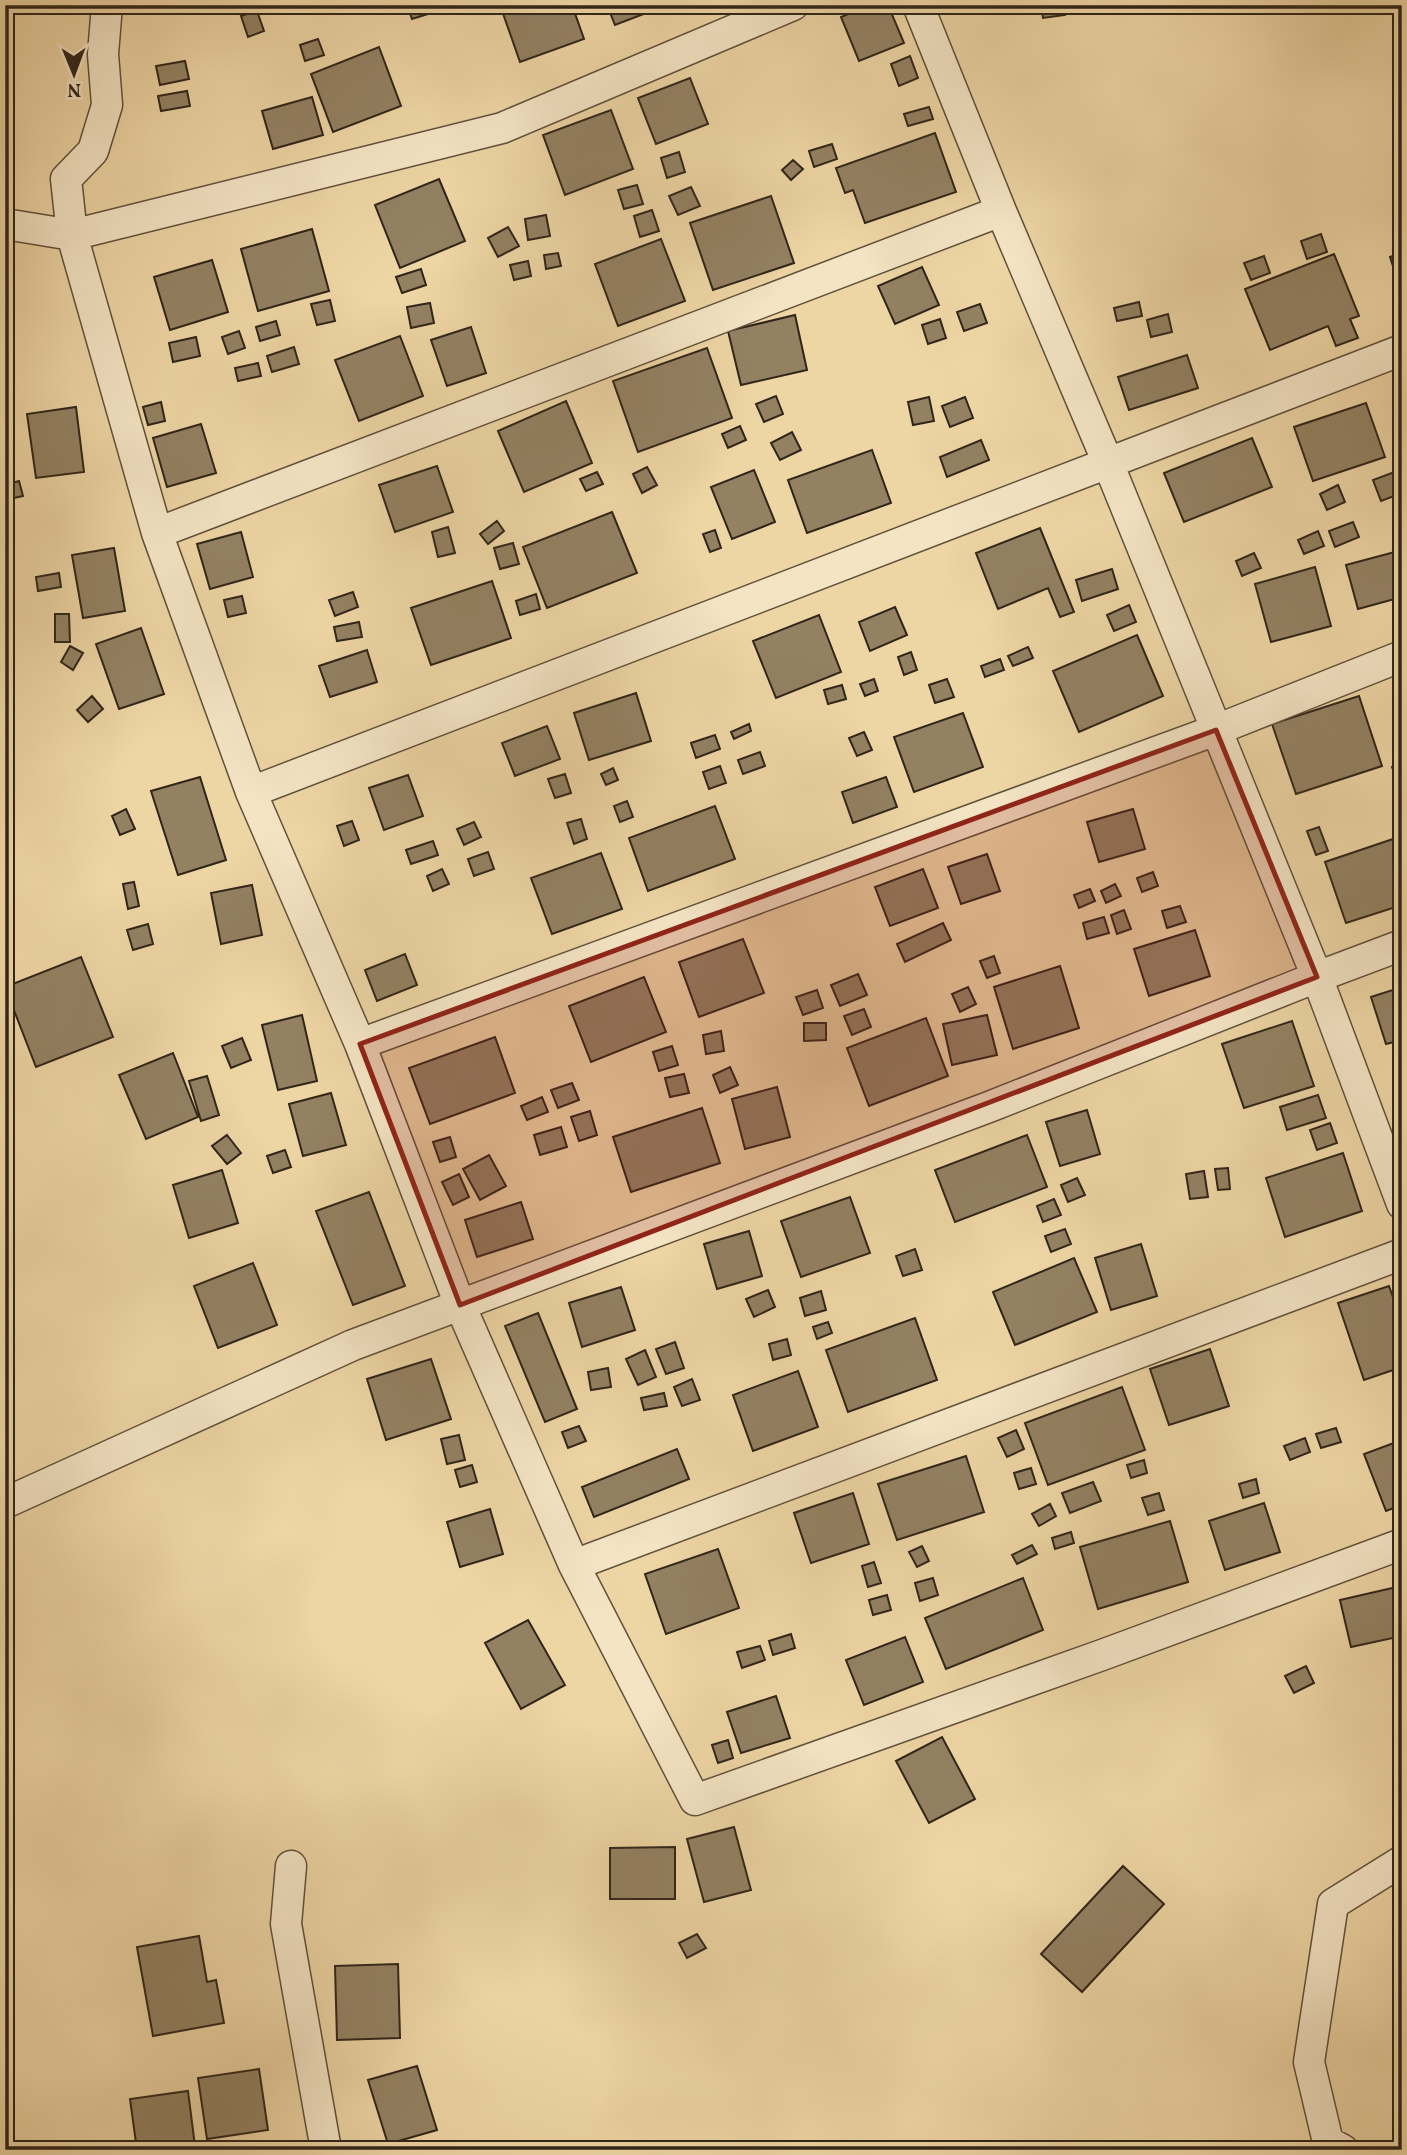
<svg xmlns="http://www.w3.org/2000/svg" width="1407" height="2155" viewBox="0 0 1407 2155" font-family="Vollkorn,serif">
<style>
.building{fill:#938162;stroke:#30251a;stroke-width:2}
.lines{fill:none;stroke-linecap:round;stroke-linejoin:round}
.minor-casing{stroke:#60513c;stroke-width:33}
.minor{stroke:#f4e4c4;stroke-width:30}
.marked{fill:#8f2418;fill-opacity:0.2;stroke:#8f2418;stroke-width:5;stroke-linejoin:round}
</style>
<rect width="100%" height="100%" fill="#eed5a4"/>
<filter id="stains"><feTurbulence type="fractalNoise" baseFrequency=".00286" numOctaves="4"/><feColorMatrix values="0 0 0 0 .2 0 0 0 0 .09 0 0 0 0 .02 0 0 0 .5 -.17"/></filter>
<radialGradient id="worn" r=".72"><stop offset=".6" stop-color="#630" stop-opacity="0"/><stop offset="1" stop-color="#630" stop-opacity=".3"/></radialGradient>
<path class="building" d="M207 5H255L209 13Z
M407 5H429L431 13 412 19Z
M500 5H572L584 39 520 62Z
M607 5H667L615 25Z
M870 5H888L904 43 859 61 841 17Z
M1041 5H1064L1065 15 1043 18Z
M257 11 264 31 248 37 241 16Z
M318 39 324 55 305 61 300 45Z
M379 47 401 106 333 132 311 74Z
M910 56 918 78 899 86 891 64Z
M185 61 189 79 160 85 156 66Z
M690 78 708 124 656 144 638 98Z
M187 91 190 106 161 111 158 96Z
M312 97 323 135 273 149 262 111Z
M929 107 933 119 908 126 904 114Z
M611 110 633 169 565 195 543 135Z
M935 133 956 192 865 223 853 190 845 193 836 168Z
M832 144 837 159 814 167 809 151Z
M679 152 685 172 667 178 661 158Z
M793 160 803 169 791 180 782 170Z
M439 179 465 241 400 268 375 205Z
M637 185 643 204 624 209 618 190Z
M691 187 700 206 678 215 669 196Z
M771 196 794 263 713 290 690 223Z
M652 210 659 231 640 237 634 216Z
M546 215 550 236 528 240 525 219Z
M508 227 519 246 498 257 488 238Z
M312 229 329 291 258 311 241 249Z
M1321 234 1327 252 1307 259 1301 241Z
M661 239 685 301 618 326 595 264Z
M558 253 561 266 546 269 544 255Z
M1402 253V294L1390 257Z
M1334 254 1359 316 1350 319 1358 338 1336 346 1328 326 1270 350 1245 289Z
M1264 256 1270 273 1251 280 1244 263Z
M212 260 228 312 170 330 154 277Z
M528 261 531 276 514 280 510 265Z
M922 267 939 305 895 324 878 286Z
M421 269 426 285 402 293 396 277Z
M330 300 335 321 317 325 311 304Z
M1139 302 1142 316 1117 321 1114 308Z
M430 303 434 323 411 328 407 307Z
M980 304 987 323 964 331 957 312Z
M1168 314 1172 332 1151 337 1147 320Z
M795 315 807 370 741 385 728 331Z
M940 319 946 338 928 344 922 325Z
M276 321 280 335 260 341 256 327Z
M471 327 486 373 447 386 431 340Z
M239 331 245 348 228 354 222 337Z
M400 336 423 396 359 421 335 360Z
M196 337 200 356 173 362 169 343Z
M294 347 299 364 272 372 267 356Z
M707 348 732 418 638 452 613 381Z
M1187 355 1198 388 1129 410 1118 377Z
M258 363 261 376 238 381 235 368Z
M776 396 783 414 764 422 756 404Z
M929 397 934 421 913 425 908 402Z
M965 397 973 418 950 427 942 406Z
M566 401 592 463 524 492 498 431Z
M161 402 165 421 148 425 143 407Z
M1366 403 1385 457 1313 481 1294 427Z
M76 407 84 472 36 478 27 414Z
M5 422H10L14 449 5 450Z
M201 424 216 473 167 487 153 438Z
M740 426 746 440 728 448 722 434Z
M792 432 801 450 780 460 771 443Z
M1252 438 1272 487 1184 522 1164 473Z
M981 440 989 460 947 477 940 457Z
M872 450 891 503 807 533 788 480Z
M437 466 453 512 395 532 379 485Z
M647 467 657 485 642 493 633 474Z
M754 470 775 522 732 539 711 487Z
M1397 471 1402 483V493L1381 501 1373 480Z
M597 472 603 484 586 491 580 479Z
M19 481 23 496 5 500V485Z
M1338 485 1345 502 1327 510 1320 494Z
M612 512 637 573 547 608 523 547Z
M497 521 504 531 488 544 480 534Z
M1353 522 1359 537 1335 547 1329 531Z
M448 527 455 553 438 557 432 532Z
M1040 528 1074 612 1060 617 1048 588 998 609 976 553Z
M715 530 721 548 710 552 703 534Z
M1318 531 1324 546 1304 554 1298 540Z
M241 532 253 577 210 589 197 544Z
M513 543 519 564 500 569 494 548Z
M114 548 125 611 83 618 72 555Z
M1402 550V597L1358 609 1346 565Z
M1254 553 1261 568 1242 576 1236 561Z
M1315 567 1331 626 1271 642 1255 584Z
M1112 569 1118 589 1082 601 1076 580Z
M59 573 61 587 38 591 36 577Z
M492 581 511 638 431 665 411 608Z
M353 592 358 607 335 616 329 600Z
M536 594 540 609 520 615 516 601Z
M242 596 246 613 228 617 224 600Z
M1129 605 1136 622 1114 631 1107 615Z
M895 607 907 635 870 651 859 622Z
M55 614H69L70 642H55Z
M819 615 841 672 776 698 753 641Z
M359 622 362 637 337 641 334 627Z
M141 628 164 694 119 709 96 644Z
M1137 635 1163 696 1079 732 1053 671Z
M70 646 83 653 73 670 61 662Z
M1028 647 1033 658 1013 666 1008 656Z
M367 650 377 682 330 697 319 666Z
M911 652 917 670 904 675 898 657Z
M1000 659 1004 670 985 677 981 666Z
M874 679 878 691 865 696 860 684Z
M947 679 954 697 935 703 929 685Z
M842 685 846 699 828 704 824 690Z
M636 693 651 741 589 760 574 713Z
M92 696 103 709 88 722 77 710Z
M1359 696 1382 766 1296 794 1272 724Z
M963 713 983 767 914 792 894 737Z
M749 724 751 731 734 739 731 732Z
M547 726 560 759 515 776 502 743Z
M864 732 872 750 857 756 849 738Z
M715 735 720 749 696 758 691 743Z
M760 752 765 766 743 774 738 760Z
M1402 763V792L1392 767Z
M720 766 726 783 709 789 703 772Z
M613 768 618 780 606 785 601 774Z
M565 774 571 793 555 798 548 779Z
M408 775 423 816 384 830 369 788Z
M200 777 226 860 178 875 151 791Z
M886 777 897 807 853 823 842 792Z
M627 801 633 817 620 822 614 806Z
M715 806 735 859 648 891 629 838Z
M126 809 135 829 120 835 112 816Z
M1133 809 1145 849 1099 862 1087 822Z
M581 819 587 839 574 844 567 823Z
M352 821 359 840 344 846 337 826Z
M474 822 481 837 464 845 457 829Z
M1319 827 1328 851 1316 855 1307 831Z
M1402 836V905L1346 923 1325 862Z
M433 841 438 855 411 864 406 850Z
M488 852 494 869 474 876 468 859Z
M601 853 622 909 552 934 531 878Z
M987 854 1000 891 961 904 948 867Z
M442 869 449 884 433 891 427 876Z
M923 869 938 908 890 926 875 887Z
M1153 872 1158 886 1142 892 1137 878Z
M134 882 139 906 128 909 123 884Z
M1115 884 1121 896 1106 903 1101 891Z
M252 885 262 935 221 944 211 893Z
M1090 889 1095 901 1079 908 1074 895Z
M1180 906 1186 922 1167 928 1162 911Z
M1124 910 1131 929 1117 934 1111 915Z
M1104 917 1109 933 1087 939 1083 923Z
M943 923 951 940 905 962 897 944Z
M148 924 153 944 133 950 127 930Z
M1195 930 1210 976 1149 996 1134 949Z
M743 939 764 993 699 1017 679 962Z
M405 954 417 985 377 1001 365 970Z
M994 956 1000 973 987 978 980 961Z
M81 957 113 1037 36 1067 5 987Z
M1060 966 1079 1028 1013 1049 994 987Z
M858 974 867 995 840 1006 831 985Z
M644 977 666 1032 591 1062 569 1006Z
M968 987 976 1004 960 1012 952 994Z
M1402 987V1040L1386 1044 1371 997Z
M817 990 823 1008 803 1015 796 997Z
M864 1009 871 1027 852 1035 844 1016Z
M302 1015 317 1081 278 1090 262 1025Z
M987 1015 997 1055 952 1065 943 1024Z
M926 1018 948 1076 869 1106 847 1048Z
M1292 1021 1314 1086 1244 1108 1222 1044Z
M804 1023H826V1040L804 1041Z
M721 1031 724 1051 706 1054 703 1035Z
M495 1037 515 1093 430 1124 409 1068Z
M242 1038 251 1060 231 1068 222 1046Z
M672 1046 678 1065 659 1071 653 1052Z
M173 1053 198 1117 146 1139 119 1075Z
M730 1067 738 1085 720 1093 713 1075Z
M684 1074 689 1093 670 1097 665 1078Z
M207 1076 219 1115 201 1121 189 1081Z
M572 1083 579 1100 558 1108 551 1090Z
M777 1087 790 1137 745 1149 732 1099Z
M331 1093 346 1145 303 1156 289 1104Z
M1318 1095 1326 1118 1287 1130 1280 1107Z
M542 1097 548 1112 527 1120 521 1106Z
M702 1108 720 1163 631 1192 613 1137Z
M1087 1110 1100 1154 1060 1166 1046 1122Z
M590 1111 597 1135 579 1141 571 1117Z
M1330 1123 1337 1143 1317 1150 1310 1130Z
M561 1127 567 1147 540 1155 534 1135Z
M227 1135 241 1153 227 1164 212 1146Z
M1027 1135 1047 1187 955 1222 935 1170Z
M450 1137 456 1157 440 1162 433 1142Z
M285 1150 291 1167 273 1173 267 1156Z
M1343 1153 1362 1211 1285 1237 1266 1178Z
M489 1155 506 1186 480 1200 463 1169Z
M1228 1168 1230 1189 1218 1190 1215 1169Z
M222 1170 238 1223 189 1238 173 1185Z
M1204 1171 1208 1197 1190 1199 1186 1174Z
M459 1174 469 1197 453 1205 442 1182Z
M1077 1178 1085 1195 1068 1202 1061 1185Z
M369 1192 405 1286 353 1305 316 1211Z
M850 1197 870 1253 801 1277 781 1221Z
M1054 1199 1061 1215 1043 1222 1037 1206Z
M521 1202 533 1239 477 1257 465 1220Z
M1065 1229 1071 1244 1051 1252 1045 1236Z
M749 1231 762 1276 717 1289 704 1244Z
M1141 1244 1157 1296 1111 1310 1095 1258Z
M915 1249 922 1270 903 1276 896 1256Z
M1074 1258 1097 1312 1015 1345 993 1292Z
M253 1263 277 1325 218 1348 194 1286Z
M1389 1286 1402 1323V1367L1364 1380 1338 1303Z
M621 1287 635 1330 582 1347 569 1303Z
M768 1290 775 1307 754 1317 746 1299Z
M821 1291 826 1310 805 1316 800 1298Z
M538 1313 577 1409 545 1422 505 1326Z
M915 1318 937 1380 848 1412 826 1350Z
M828 1322 832 1333 817 1339 813 1327Z
M787 1339 791 1355 773 1360 769 1344Z
M675 1342 684 1368 666 1374 656 1349Z
M1210 1349 1229 1406 1169 1425 1150 1369Z
M645 1350 656 1377 638 1385 626 1359Z
M431 1359 451 1419 386 1440 367 1379Z
M608 1368 611 1387 591 1390 588 1372Z
M798 1371 818 1427 753 1451 733 1395Z
M692 1379 700 1400 682 1406 674 1387Z
M1122 1387 1145 1450 1048 1485 1025 1423Z
M664 1393 667 1406 644 1410 641 1398Z
M579 1426 586 1441 568 1448 562 1432Z
M1336 1428 1341 1442 1321 1448 1316 1434Z
M1016 1430 1024 1449 1007 1457 998 1438Z
M459 1435 465 1460 447 1464 441 1439Z
M1305 1438 1310 1452 1290 1460 1284 1446Z
M1402 1440V1505L1386 1511 1364 1454Z
M677 1449 689 1479 594 1517 582 1487Z
M966 1456 984 1512 897 1540 878 1484Z
M1144 1460 1147 1473 1131 1478 1127 1465Z
M472 1465 477 1482 460 1487 455 1470Z
M1031 1468 1036 1484 1019 1489 1014 1473Z
M1256 1479 1259 1493 1243 1498 1239 1484Z
M1093 1482 1101 1501 1070 1513 1062 1493Z
M853 1493 869 1544 811 1563 794 1513Z
M1159 1493 1164 1510 1148 1515 1142 1498Z
M1264 1503 1280 1552 1225 1570 1209 1521Z
M1050 1504 1056 1516 1039 1526 1032 1514Z
M490 1509 503 1554 460 1567 447 1522Z
M1170 1521 1188 1582 1098 1609 1080 1547Z
M1071 1532 1074 1543 1055 1549 1052 1538Z
M1032 1545 1037 1554 1017 1564 1012 1555Z
M922 1546 929 1561 917 1567 909 1552Z
M718 1549 739 1608 666 1634 645 1574Z
M874 1562 881 1583 868 1587 862 1566Z
M933 1578 938 1595 920 1601 915 1583Z
M1023 1578 1043 1630 946 1669 925 1618Z
M1401 1586 1402 1636 1351 1647 1340 1600Z
M887 1595 891 1610 873 1615 869 1600Z
M528 1620 565 1685 521 1709 485 1643Z
M791 1634 795 1648 773 1655 769 1641Z
M905 1637 923 1682 864 1705 846 1660Z
M1402 1645V1672H1400L1395 1646Z
M760 1646 765 1660 742 1668 737 1652Z
M1306 1666 1314 1683 1294 1693 1285 1676Z
M776 1696 790 1738 741 1753 727 1712Z
M942 1737 975 1799 929 1823 896 1761Z
M728 1740 733 1758 718 1763 712 1745Z
M734 1827 751 1890 704 1902 687 1839Z
M675 1847V1899H610V1848Z
M1123 1866 1164 1904 1082 1992 1041 1954Z
M697 1934 706 1948 687 1958 679 1943Z
M199 1936 207 1982 216 1980 224 2023 153 2036 137 1947Z
M398 1964 400 2038 337 2040 335 1966Z
M417 2066 437 2130 388 2144 368 2080Z
M259 2069 268 2130 207 2139 198 2078Z
M188 2091 195 2146 162 2150H137L130 2099Z"/>
<g class="lines">
<defs>
<path id="minor" d="M107 5 103 54 107 105 93 151 66 179 72 235 502 128 793 5
M5 224 72 235 157 533 251 792 360 1044 460 1305 574 1565 695 1800 1102 1655 1402 1544
M157 533 1001 211
M251 792 1108 463 1001 211 918 5
M1402 945 1317 977 1402 1204
M360 1044 1216 730 1402 656
M5 1503 353 1345 989 1107 1317 977 1108 463 1402 350
M574 1565 1402 1254
M291 1866 286 1924 326 2150
M1343 2150 1328 2142 1309 2062 1333 1904 1402 1861"/>
</defs>
<use href="#minor" class="minor-casing"/>
<use href="#minor" class="minor"/>
</g>
<path class="marked" d="M1216 730 1317 977 460 1305 360 1044Z"/>
<rect width="1407" height="2155" fill="none" stroke="#eed5a4" stroke-width="28"/>
<rect x="7" y="7" width="1393" height="2141" fill="none" stroke="#30251a" stroke-width="3.5"/>
<rect x="14" y="14" width="1379" height="2127" fill="none" stroke="#30251a" stroke-width="2"/>
<g transform="translate(74 74) rotate(179)" stroke="#f4e4c4" stroke-width="5" paint-order="stroke">
<path d="M0-5L12 26L0 18L-12 26Z" fill="#30251a"/>
<text y="-10" font-size="19" font-weight="bold" text-anchor="middle" fill="#30251a">N</text>
</g>
<rect width="100%" height="100%" filter="url(#stains)"/>
<rect width="100%" height="100%" fill="url(#worn)"/>
</svg>
